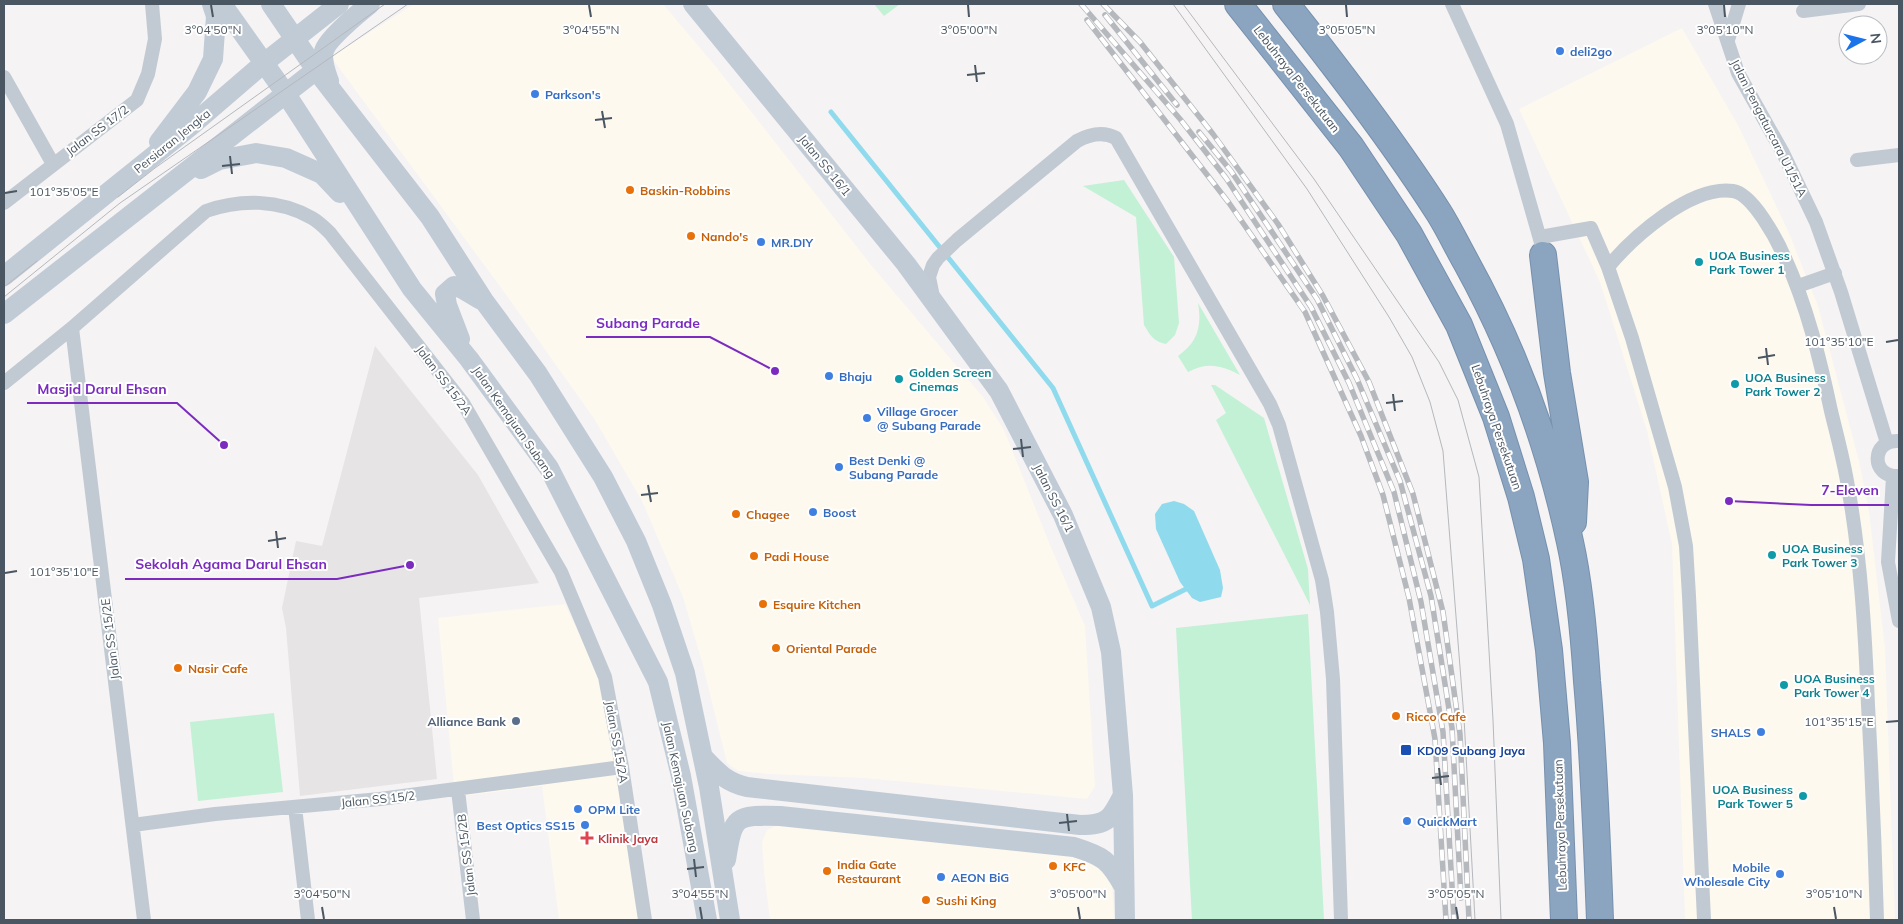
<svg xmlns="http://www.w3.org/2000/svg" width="1903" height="924" viewBox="0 0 1903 924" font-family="Mulish,sans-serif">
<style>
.commercial{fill:#fdf9ef}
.education{fill:#e6e4e5}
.green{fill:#c3f1d5}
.water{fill:#90daee}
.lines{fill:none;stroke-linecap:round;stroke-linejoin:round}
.stream{stroke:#90daee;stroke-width:5}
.highway-casing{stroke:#7690ad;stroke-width:28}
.street{stroke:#c1cad2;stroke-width:14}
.secondary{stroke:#c1cbd6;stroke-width:20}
.highway{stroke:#8ba5c1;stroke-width:26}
.tram{stroke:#b5b8bd;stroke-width:1}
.rail-casing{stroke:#b5b8bd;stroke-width:5.5}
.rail{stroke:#fff;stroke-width:4;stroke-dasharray:11;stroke-linecap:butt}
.ticks{fill:none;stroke:#4a5661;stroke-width:2}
.shop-dot{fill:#3f7fe0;stroke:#fff;stroke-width:2}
.food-dot{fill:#e8710a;stroke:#fff;stroke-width:2}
.culture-dot{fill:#0f9aa8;stroke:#fff;stroke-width:2}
.service-dot{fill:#5c6f8a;stroke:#fff;stroke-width:2}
.transit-dot{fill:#1a4fb4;stroke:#fff;stroke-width:2}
.health-dot{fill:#e0444e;stroke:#fff;stroke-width:2}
.labels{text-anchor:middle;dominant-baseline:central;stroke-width:4;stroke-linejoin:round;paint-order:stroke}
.shop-label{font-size:12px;font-weight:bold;fill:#366cbe;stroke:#fff;text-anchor:start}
.street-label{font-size:12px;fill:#4a5661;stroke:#fff}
.food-label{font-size:12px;font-weight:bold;fill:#c56008;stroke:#fff;text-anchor:start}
.culture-label{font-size:12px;font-weight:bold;fill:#0d838f;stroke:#fff;text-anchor:start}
.service-label{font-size:12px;font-weight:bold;fill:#4e5e75;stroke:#fff;text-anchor:end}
.transit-label{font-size:12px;font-weight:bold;fill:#164399;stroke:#fff;text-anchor:start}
.health-label{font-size:12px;font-weight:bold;fill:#be3a42;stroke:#fff;text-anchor:start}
.ticks-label{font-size:12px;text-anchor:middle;fill:#4a5661;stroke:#fff;stroke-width:4;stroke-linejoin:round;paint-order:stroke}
.leader{fill:none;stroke:#7b2cbf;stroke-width:2}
.callout-dot{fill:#7b2cbf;stroke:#fff;stroke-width:2}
.callout-label{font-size:14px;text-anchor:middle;font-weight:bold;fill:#7b2cbf;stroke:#fff;stroke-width:4;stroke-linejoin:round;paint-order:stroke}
</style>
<rect width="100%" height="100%" fill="#f5f3f3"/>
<path class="commercial" d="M414 4H663L717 68 871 265 983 397 1004 430 1050 545 1085 626 1095 786 1087 799 864 778 768 774 738 771 727 763 702 662 683 597 642 501 595 420 507 296 331 57Z
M1682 28 1739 127 1789 233 1818 306 1859 461 1869 511 1885 648 1895 920H1685L1672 544 1647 431 1600 282 1519 109Z
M565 604 601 680 640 920H559L542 786 455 797 438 618Z
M779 824 1090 858 1112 880 1114 920H770L764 872 762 842 767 830Z"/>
<path class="education" d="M375 346 478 475 539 583 419 598 437 779 300 796 286 628 282 608 296 541 322 546Z"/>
<path class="green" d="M874 4H900L884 16Z
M1124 180 1174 257 1179 323 1175 335 1166 344C1154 342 1150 335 1144 325L1136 217 1083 186Z
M1198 303 1240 375C1221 365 1207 362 1188 372L1178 356C1198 342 1202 326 1198 303Z
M1211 385H1215L1264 418 1308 569 1310 605 1216 420 1226 413Z
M1308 614 1324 920H1192L1176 628Z
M274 713 283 792 198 801 190 722Z"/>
<path class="water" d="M1174 501 1184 504 1194 511 1220 570 1223 588 1221 597 1200 602 1192 598 1180 582 1156 529 1155 514 1162 504Z"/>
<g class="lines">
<path class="stream" d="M831 112 1053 388 1152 606 1186 589"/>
<defs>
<path id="highway" d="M1238 4 1351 147 1409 234 1459 325 1496 417 1521 497 1536 559 1549 650 1557 743 1564 920
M1286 4C1340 72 1393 141 1439 213 1449 229 1457 246 1466 262 1514 349 1549 444 1570 542 1580 587 1584 635 1587 681 1594 760 1597 840 1600 920
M1543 255 1557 373 1575 482 1573 522"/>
</defs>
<use href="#highway" class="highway-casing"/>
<path class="street" d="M1452 4 1507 124 1542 246
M1715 4 1738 73 1783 153 1816 222 1841 292 1887 443
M1803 11 1859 4
M1728 40 1739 4
M4 77 53 164
M1857 160 1899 155
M4 203 137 100 148 74 155 39 152 4
M1540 237 1591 228 1608 267 1632 338 1675 487 1686 546 1689 596 1704 920
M1608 267C1633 237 1691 185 1733 191 1753 194 1777 240 1785 258 1807 306 1820 359 1831 411 1837 436 1844 461 1848 487 1861 559 1865 632 1868 705 1872 777 1875 849 1877 920
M1798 286 1835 273
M933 297 929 277 933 265 938 258 957 240 1077 141C1090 134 1103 131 1116 138L1270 404 1279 425 1322 580 1327 612 1333 679 1341 920
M72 328 144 920
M4 383 72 328 206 211C240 199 279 199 312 218 319 222 325 228 330 233L463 403 561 572 605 677 622 767 645 920
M1899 441C1871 439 1870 478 1899 476
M1893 477 1888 562 1899 621
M458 790 473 920
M295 807 308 920
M133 825 215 814 380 799 622 767"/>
<path class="secondary" d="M222 4 286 94 412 289 469 359 549 468 658 682 681 776 707 920
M271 4 316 70 430 217 484 301 538 374 603 477 636 541 662 605 685 673 709 787 730 920
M693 4 906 264 999 391 1063 515 1101 607 1111 652 1123 795 1125 920
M329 81C326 72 321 61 324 51 327 39 360 12 370 4
M159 142 197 92 213 59 216 16 212 4
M201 169 219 160 256 153 286 158 322 174 340 193
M4 276 192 125 264 63 339 4
M4 314 316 70
M460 339 447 305 445 294 454 286 459 287 481 300
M703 757C718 772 725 782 747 787L1080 825C1108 825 1111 819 1123 795
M726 860C733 815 735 815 780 816L1074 847C1103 856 1109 860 1124 887"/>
<use href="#highway" class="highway"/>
<path class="tram" d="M1173 4 1307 189 1389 317 1412 357 1430 402 1443 451 1464 718 1475 920
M1183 4 1314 179 1439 362 1458 400 1479 477 1493 720 1501 920
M118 197 155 168 385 4
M4 287 37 261
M4 297 120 203 408 4"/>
<defs>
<path id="rail" d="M1081 4 1180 119 1226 178 1311 307 1349 383 1394 492 1421 602 1443 732 1454 920
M1103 4 1140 42 1213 134 1278 224 1323 296 1369 382 1413 494 1443 612 1460 734 1469 920
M1105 15 1177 105
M1087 20 1229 203 1305 312 1361 436 1383 495 1409 598 1435 739 1446 920
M1199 132 1231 171 1317 299 1357 379 1400 481 1431 596 1452 728 1461 898"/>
</defs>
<use href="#rail" class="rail-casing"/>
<use href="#rail" class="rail"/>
</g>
<path class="ticks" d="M211 5 213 17M589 5 591 17M968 5 969 17M1346 5 1347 17M1724 5 1725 17M975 65 977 82M967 75 985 73M602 111 605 128M595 120 612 118M230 156 232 174M222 166 240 164M5 193 17 191M1886 342 1898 340M1766 348 1768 365M1758 358 1775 355M1393 394 1395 411M1386 403 1403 401M1021 439 1023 457M1013 449 1031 447M648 485 651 502M641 495 658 493M276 531 278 548M268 541 286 538M5 573 17 571M1886 722 1898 721M1439 768 1441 785M1432 778 1449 776M1067 814 1069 831M1059 823 1077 821M694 859 696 877M687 869 704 867M322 907 324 919M700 907 702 919M1078 907 1080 919M1456 907 1458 919M1834 907 1836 919"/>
<g class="shop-dot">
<circle cx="1560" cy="51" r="5"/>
<circle cx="535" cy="94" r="5"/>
<circle cx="761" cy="242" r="5"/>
<circle cx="829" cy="376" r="5"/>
<circle cx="867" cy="418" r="5"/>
<circle cx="839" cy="467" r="5"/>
<circle cx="813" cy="512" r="5"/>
<circle cx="1761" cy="732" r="5"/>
<circle cx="578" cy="809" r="5"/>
<circle cx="1407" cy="821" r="5"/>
<circle cx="585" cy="825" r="5"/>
<circle cx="1780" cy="874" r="5"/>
<circle cx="941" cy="877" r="5"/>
</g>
<g class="food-dot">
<circle cx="630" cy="190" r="5"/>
<circle cx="691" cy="236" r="5"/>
<circle cx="736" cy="514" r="5"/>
<circle cx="754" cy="556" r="5"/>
<circle cx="763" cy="604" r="5"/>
<circle cx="776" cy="648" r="5"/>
<circle cx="178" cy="668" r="5"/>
<circle cx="1396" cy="716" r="5"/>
<circle cx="1053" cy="866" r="5"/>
<circle cx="827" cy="871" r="5"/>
<circle cx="926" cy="900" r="5"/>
</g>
<g class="culture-dot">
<circle cx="1699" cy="262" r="5"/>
<circle cx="899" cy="379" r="5"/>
<circle cx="1735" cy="384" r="5"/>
<circle cx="1772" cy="555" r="5"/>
<circle cx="1784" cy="685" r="5"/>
<circle cx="1803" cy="796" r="5"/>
</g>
<circle class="service-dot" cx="516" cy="721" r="5"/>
<rect class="transit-dot" x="1400" y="744" width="12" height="12" rx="2.5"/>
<path class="health-dot" d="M584.5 830.5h5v5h5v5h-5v5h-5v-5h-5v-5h5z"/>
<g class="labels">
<g class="shop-label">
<text x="1570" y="51">deli2go</text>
<text x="545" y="94">Parkson's</text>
<text x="771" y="242">MR.DIY</text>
<text x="839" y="376">Bhaju</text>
<text x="877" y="411">Village Grocer<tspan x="877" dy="14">@ Subang Parade</tspan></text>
<text x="849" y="460">Best Denki @<tspan x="849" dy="14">Subang Parade</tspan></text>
<text x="823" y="512">Boost</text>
<text x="1751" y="732" text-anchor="end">SHALS</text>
<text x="588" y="809">OPM Lite</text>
<text x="1417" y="821">QuickMart</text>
<text x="575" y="825" text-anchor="end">Best Optics SS15</text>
<text x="1770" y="867" text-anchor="end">Mobile<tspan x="1770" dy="14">Wholesale City</tspan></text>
<text x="951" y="877">AEON BiG</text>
</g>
<g class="street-label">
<text transform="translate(1297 79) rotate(52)">Lebuhraya Persekutuan</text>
<text transform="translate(1769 128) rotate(63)">Jalan Pengaturcara U1/51A</text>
<text transform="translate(97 130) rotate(-37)">Jalan SS 17/2</text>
<text transform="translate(172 141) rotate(-39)">Persiaran Jengka</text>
<text transform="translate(825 165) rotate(51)">Jalan SS 16/1</text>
<text transform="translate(444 380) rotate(53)">Jalan SS 15/2A</text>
<text transform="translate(514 422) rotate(55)">Jalan Kemajuan Subang</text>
<text transform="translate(1497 427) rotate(71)">Lebuhraya Persekutuan</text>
<text transform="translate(1054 498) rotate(63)">Jalan SS 16/1</text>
<text transform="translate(110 639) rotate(-97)">Jalan SS 15/2E</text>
<text transform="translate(617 742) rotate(80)">Jalan SS 15/2A</text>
<text transform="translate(681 787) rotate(78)">Jalan Kemajuan Subang</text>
<text transform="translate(378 799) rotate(-6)">Jalan SS 15/2</text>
<text transform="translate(1560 825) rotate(-92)">Lebuhraya Persekutuan</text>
<text transform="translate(466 855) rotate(-97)">Jalan SS 15/2B</text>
</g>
<g class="food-label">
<text x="640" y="190">Baskin-Robbins</text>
<text x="701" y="236">Nando's</text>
<text x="746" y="514">Chagee</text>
<text x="764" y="556">Padi House</text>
<text x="773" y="604">Esquire Kitchen</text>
<text x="786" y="648">Oriental Parade</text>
<text x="188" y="668">Nasir Cafe</text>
<text x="1406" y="716">Ricco Cafe</text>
<text x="837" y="864">India Gate<tspan x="837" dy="14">Restaurant</tspan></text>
<text x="1063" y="866">KFC</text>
<text x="936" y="900">Sushi King</text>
</g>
<g class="culture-label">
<text x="1709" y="255">UOA Business<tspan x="1709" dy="14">Park Tower 1</tspan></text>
<text x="909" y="372">Golden Screen<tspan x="909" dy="14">Cinemas</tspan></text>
<text x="1745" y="377">UOA Business<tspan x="1745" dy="14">Park Tower 2</tspan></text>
<text x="1782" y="548">UOA Business<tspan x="1782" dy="14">Park Tower 3</tspan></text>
<text x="1794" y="678">UOA Business<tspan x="1794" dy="14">Park Tower 4</tspan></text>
<text x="1793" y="789" text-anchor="end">UOA Business<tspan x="1793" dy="14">Park Tower 5</tspan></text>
</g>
<g class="service-label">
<text x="506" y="721">Alliance Bank</text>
</g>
<g class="transit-label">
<text x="1417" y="750">KD09 Subang Jaya</text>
</g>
<g class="health-label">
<text x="598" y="838">Klinik Jaya</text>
</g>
</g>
<g class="ticks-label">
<text x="213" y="34">3°04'50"N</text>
<text x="591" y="34">3°04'55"N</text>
<text x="969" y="34">3°05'00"N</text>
<text x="1347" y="34">3°05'05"N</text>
<text x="1725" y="34">3°05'10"N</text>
<text x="64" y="196">101°35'05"E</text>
<text x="1839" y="346">101°35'10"E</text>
<text x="64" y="576">101°35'10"E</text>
<text x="1839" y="726">101°35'15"E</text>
<text x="322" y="898">3°04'50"N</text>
<text x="700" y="898">3°04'55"N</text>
<text x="1078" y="898">3°05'00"N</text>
<text x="1456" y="898">3°05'05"N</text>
<text x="1834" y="898">3°05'10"N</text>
</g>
<path class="leader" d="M775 371L710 337H586M224 445L177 403H27M1729 501L1811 505H1889M410 565L337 579H125"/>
<g class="callout-dot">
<circle cx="775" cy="371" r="5"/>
<circle cx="224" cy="445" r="5"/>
<circle cx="1729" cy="501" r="5"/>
<circle cx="410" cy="565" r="5"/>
</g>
<g class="callout-label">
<text x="648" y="328">Subang Parade</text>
<text x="102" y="394">Masjid Darul Ehsan</text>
<text x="1850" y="495">7-Eleven</text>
<text x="231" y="569">Sekolah Agama Darul Ehsan</text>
</g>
<rect width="1903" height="924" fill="none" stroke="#4a5661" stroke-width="10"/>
<g transform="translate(1863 40) rotate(83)"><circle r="24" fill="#ffffff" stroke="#b7bbc0"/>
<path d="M0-4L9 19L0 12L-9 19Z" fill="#1a73e8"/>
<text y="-8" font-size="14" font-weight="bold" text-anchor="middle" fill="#4a5661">N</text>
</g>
</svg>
